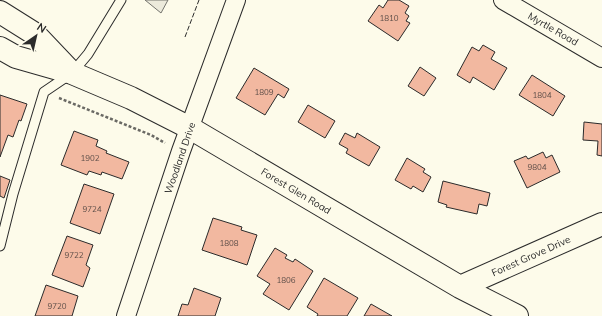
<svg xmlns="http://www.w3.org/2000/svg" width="602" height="316" viewBox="0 0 602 316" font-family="Mulish,sans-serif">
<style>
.parking{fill:#eceadb;stroke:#74746e}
.building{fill:#f2b8a0;stroke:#2b2b2b}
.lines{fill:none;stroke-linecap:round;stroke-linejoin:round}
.service-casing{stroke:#2b2b2b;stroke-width:11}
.minor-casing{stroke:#2b2b2b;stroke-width:20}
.tertiary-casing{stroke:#2b2b2b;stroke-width:24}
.path{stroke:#6a6964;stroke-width:2.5;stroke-dasharray:3 2;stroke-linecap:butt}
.service{stroke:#fdfbea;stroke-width:9}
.minor{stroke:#fdfbea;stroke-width:18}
.tertiary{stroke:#fdfbea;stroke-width:22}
.fence{stroke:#2b2b2b;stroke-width:1;stroke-dasharray:5 2;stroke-linecap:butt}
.labels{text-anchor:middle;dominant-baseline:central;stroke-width:3;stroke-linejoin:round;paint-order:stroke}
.number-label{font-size:8px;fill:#5d4e48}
.street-label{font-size:10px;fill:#2b2b2b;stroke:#fdfbea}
</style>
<rect width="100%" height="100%" fill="#fdfbea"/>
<path class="parking" d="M145 0H168L161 13Z"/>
<path class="building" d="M388 0H399L409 6 405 13 409 16 406 21 410 23 398 41 368 21 379 5 383 8Z
M483 45 495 52 491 59 507 68 494 90 473 77 470 83 457 75 472 47 479 51Z
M420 67 436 78 424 96 408 86Z
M254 68 289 89 284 98 278 94 265 115 236 98Z
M532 75 565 96 553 116 519 95Z
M0 95 27 104 21 121 19 120 13 137 8 135 0 157Z
M308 105 335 121 325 138 298 122Z
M584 122 602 124V156L597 155 598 141 583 140Z
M74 131 98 140 96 146 107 151 106 153 129 162 122 179 102 172 101 175 89 171 87 175 61 165Z
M345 133 355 138 357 133 380 147 369 166 346 153 348 149 339 144Z
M543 152 546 158 552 155 560 172 527 188 514 161 526 156 528 159Z
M407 158 425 169 423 172 431 177 423 192 413 186 411 189 395 180Z
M0 176 10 180 4 198 0 196Z
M443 181 490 193 487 206 479 204 477 214 446 207 447 205 438 202Z
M84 184 114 194 100 234 70 223Z
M213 218 242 227 241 230 257 235 247 265 202 250Z
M67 236 93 245 86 265 90 268 83 287 52 275Z
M275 248 287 255 285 258 293 262 295 259 313 271 289 310 263 294 270 284 257 276Z
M324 278 358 298 347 316H317L318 314 307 307Z
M46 285 78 296 72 316H35Z
M194 288 221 298 215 316H178L182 304 188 305Z
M371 304 392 316H364Z"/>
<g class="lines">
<defs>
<path id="service" d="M0 246 13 194 44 92 72 73 88 54 121 0"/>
<path id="minor" d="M503 0 602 58
M126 316 181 151 236 0"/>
<path id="tertiary" d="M0 12 35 34 72 73
M0 48 16 57 72 73 131 98 190 128 460 287 517 316
M460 287 602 224"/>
</defs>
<use href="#service" class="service-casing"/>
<use href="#minor" class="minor-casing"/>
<use href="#tertiary" class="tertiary-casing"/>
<path class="path" d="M59 98 151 135 165 143"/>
<use href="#service" class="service"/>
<use href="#minor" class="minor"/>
<use href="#tertiary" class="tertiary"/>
<path class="fence" d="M185 37 199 0"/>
</g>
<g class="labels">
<g class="number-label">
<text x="389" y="18">1810</text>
<text x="264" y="92">1809</text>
<text x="542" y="95">1804</text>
<text x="90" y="158">1902</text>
<text x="537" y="167">9804</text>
<text x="92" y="209">9724</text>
<text x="229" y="243">1808</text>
<text x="74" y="255">9722</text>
<text x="286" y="280">1806</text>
<text x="57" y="306">9720</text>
</g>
<g class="street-label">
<text transform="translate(553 29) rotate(30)">Myrtle Road</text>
<text transform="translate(180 158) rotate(-71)">Woodland Drive</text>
<text transform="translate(296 191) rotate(31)">Forest Glen Road</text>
<text transform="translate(531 256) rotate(-24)">Forest Grove Drive</text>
</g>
</g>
<g transform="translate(36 36) rotate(34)" stroke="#fdfbea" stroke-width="3" paint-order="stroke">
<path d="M0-3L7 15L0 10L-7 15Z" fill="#2b2b2b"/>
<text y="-6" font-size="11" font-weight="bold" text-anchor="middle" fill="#2b2b2b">N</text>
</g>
</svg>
